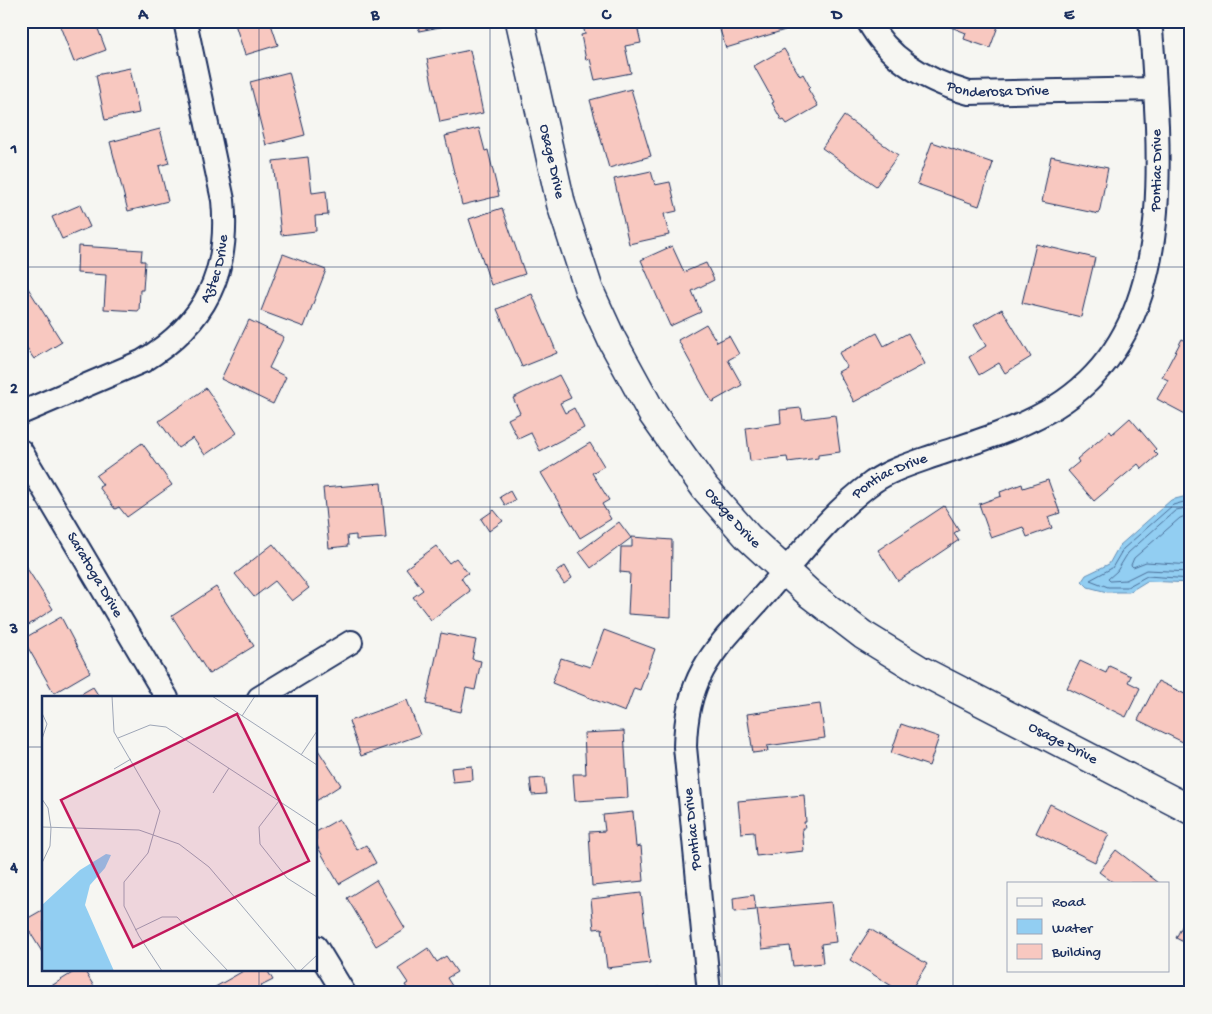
<svg xmlns="http://www.w3.org/2000/svg" width="1212" height="1014" viewBox="0 0 1212 1014" font-family="'Gochi Hand',sans-serif">
<style>
.water{fill:#92cef2;stroke:#628eb7}
.lines{fill:none;stroke-linecap:round;stroke-linejoin:round}
.shore{stroke:#4b6f99;stroke-width:1}
.building{fill:#f8c8c0;stroke:#1b2f5e}
.minor-casing{stroke:#1b2f5e;stroke-width:26}
.tertiary-casing{stroke:#1b2f5e;stroke-width:31}
.minor{stroke:#f6f6f2;stroke-width:22}
.tertiary{stroke:#f6f6f2;stroke-width:28}
.grid{fill:none;stroke:#1b2f5e;stroke-width:1;stroke-opacity:0.55}
.labels{text-anchor:middle;dominant-baseline:central;stroke-width:4.5;stroke-linejoin:round;paint-order:stroke}
.street-label{font-size:15px;fill:#1b2f5e;stroke:#f6f6f2}
.inset-road{fill:none;stroke:#9ea6b7;stroke-width:1}
.view{fill:#c2185b;fill-opacity:0.15;stroke:#c2185b;stroke-width:2.5}
.inset-edge{fill:none;stroke:#1b2f5e;stroke-width:2.5}
.neatline{fill:none;stroke:#1b2f5e;stroke-width:2}
.grid-label{font-size:16px;text-anchor:middle;font-weight:bold;fill:#1b2f5e}
</style>
<rect width="100%" height="100%" fill="#f6f6f2"/>
<filter id="ink" filterUnits="userSpaceOnUse"><feTurbulence type="fractalNoise" baseFrequency=".02" numOctaves="2"/><feDisplacementMap in="SourceGraphic" scale="10" xChannelSelector="R" yChannelSelector="G"/><feConvolveMatrix kernelMatrix="1 2 1 2 8 2 1 2 1" color-interpolation-filters="sRGB"/></filter>
<g filter="url(#ink)">
<path class="water" d="M1191 495V583L1147 581 1129 592H1107L1088 587 1082 581 1086 575 1109 564 1119 546 1171 500Z"/>
<g class="lines">
<path class="shore" d="M1191 500 1173 505 1123 549 1112 568 1090 580 1108 587H1127L1147 576 1191 579
M1191 507 1176 510 1159 525 1128 553 1117 571 1108 579 1110 581 1126 580 1146 570 1191 572
M1191 514 1180 518 1134 558 1131 565 1133 567 1146 562 1191 565"/>
</g>
<path class="building" d="M58 21H95L106 50 74 62Z
M234 21H270L278 45 245 55Z
M418 21H460L461 23 419 31Z
M582 21H636L641 43 625 46 631 73 595 80 590 59 586 60 581 35 585 34Z
M717 21H782L785 30 726 48Z
M936 21H1000L990 48 964 39 966 33Z
M1051 21H1076L1052 25Z
M784 49 800 76 803 74 810 87 808 89 818 106 787 124 784 120 782 121 772 103 774 102 754 66Z
M470 50 483 113 440 122 427 59Z
M130 68 139 113 105 120 96 75Z
M289 72 305 135 266 145 250 82Z
M631 89 651 156 609 168 590 100Z
M844 116 898 155 876 186 822 148Z
M479 128 485 151 488 150 499 196 462 205 445 136Z
M160 129 169 163 159 166 168 201 128 211 110 142Z
M932 142 993 163 979 206 917 184Z
M1051 156 1108 168 1099 214 1042 202Z
M308 157 312 193 326 191 328 215 315 216 316 231 281 235 273 161Z
M651 171 655 185 670 182 677 211 664 214 669 235 629 244 614 179Z
M80 205 90 227 62 239 52 217Z
M502 208 525 274 491 285 469 219Z
M1036 244 1095 258 1081 317 1022 303Z
M78 246 142 250 141 261H145L143 290H140L139 311 104 309 106 275 77 273Z
M672 246 684 272 706 263 714 280 692 291 701 312 670 326 641 260Z
M283 254 326 270 304 327 261 311Z
M26 285 62 342 34 359 21 340V288Z
M532 294 557 353 522 367 497 309Z
M1002 309 1031 357 1005 373 999 363 979 375 969 357 986 346 974 325Z
M249 320 284 337 269 368 286 377 273 404 221 379Z
M706 324 717 342 729 336 739 354 728 360 742 385 712 402 678 340Z
M877 333 884 346 908 333 925 364 854 402 838 372 847 367 839 353Z
M1182 339 1191 343V417L1157 399 1168 380 1162 377Z
M559 375 571 398 560 403 565 413 574 408 584 428 540 451 531 433 518 439 508 419 520 413 513 398Z
M206 388 237 433 205 455 193 438 178 448 159 421Z
M801 408 803 419 835 415 840 452 818 455V458L788 462 787 457 750 461 746 428 781 423 780 410Z
M1130 418 1156 449 1154 451 1158 455 1142 469 1138 464 1094 501 1068 471 1079 462 1077 459 1110 431 1112 434Z
M142 443 172 485 127 517 119 507 115 509 99 487 103 485 96 476Z
M590 443 604 466 592 473 609 500 602 504 611 519 580 538 541 473Z
M1048 480 1060 513 1048 517 1052 528 1027 537 1023 527 991 538 979 504 1001 496 1000 492 1022 484 1023 488Z
M381 483 386 538 356 540V535L347 536 348 546 329 548 323 488Z
M510 491 515 500 505 505 500 497Z
M944 506 959 530 954 533 959 540 898 581 878 550Z
M494 510 503 521 489 531 481 519Z
M619 522 631 538 591 568 579 552Z
M632 537 672 540 671 617 628 614 630 573 620 572 621 547H632Z
M273 544 309 588 292 601 275 581 254 597 235 574Z
M436 546 449 563 456 558 468 573 461 578 470 591 431 620 413 597 423 590 406 568Z
M21 559 53 609 24 628 21 624Z
M565 566 572 578 564 584 556 572Z
M216 587 254 646 209 674 172 616Z
M61 617 90 672 54 693 23 639Z
M604 630 655 649 640 690 634 688 625 712 552 683 561 658 590 667Z
M441 633 476 640 472 659 481 661 475 690 466 688 461 712 426 704Z
M1080 661 1106 673 1109 666 1131 676 1128 682 1140 688 1126 717 1067 688Z
M1158 681 1191 697V746L1138 720Z
M93 687 100 698H74Z
M407 700 420 735 361 756 349 721Z
M820 704 825 738 767 746 768 751 753 753 747 714Z
M901 724 939 737 929 766 891 753Z
M624 731 628 798 575 801 573 774H586L584 733Z
M316 747 341 785 316 801Z
M472 766 473 780 453 782 451 768Z
M544 778 546 794 532 795 530 779Z
M804 795 806 822H804L805 828H802L804 851 756 856 754 832 741 833 738 801Z
M1050 804 1109 834 1095 862 1036 833Z
M633 812 636 847 641 846 644 881 592 886 589 832 605 831 603 815Z
M339 819 357 850 366 845 376 863 339 884 316 844V832Z
M1116 850 1159 883H1114L1099 872Z
M376 880 405 928 376 946 347 898Z
M641 893 650 963 607 968 602 928 594 929 591 899Z
M754 895 756 910 734 912 733 898Z
M831 902 836 942 821 944 823 963 793 966 790 946 762 949 757 909Z
M44 909V955L23 921Z
M1191 909V946L1176 938Z
M870 929 927 964 909 993H903L850 960Z
M428 948 437 962 446 956 457 972 447 978 454 989 448 993H410L405 985 408 983 398 968Z
M77 970H84L98 993H51L48 988Z
M245 970H267L273 980 261 986 265 993H211L210 990Z
M661 987 662 993 617 992Z"/>
<g class="lines">
<defs>
<g id="minor">
<path id="s1" d="M868 21C889 60 927 81 969 93L1155 89"/>
<path id="s2" d="M21 413 143 361C206 323 230 272 223 200L185 21"/>
<path id="s3" d="M21 451 167 698"/>
<path d="M259 698 351 642"/>
<path d="M316 947 344 993"/>
<path id="s4" d="M709 993 685 747C686 677 712 652 757 603 793 563 830 513 873 482 892 469 917 462 939 454 972 443 1006 433 1037 417 1151 361 1161 239 1157 126 1155 91 1154 56 1150 21"/>
</g>
<g id="tertiary">
<path id="s5" d="M520 21 561 204 589 290 612 340 652 413 705 488 748 537 811 595 863 635 920 670 1191 810"/>
</g>
</defs>
<use href="#minor" class="minor-casing"/>
<use href="#tertiary" class="tertiary-casing"/>
<use href="#minor" class="minor"/>
<use href="#tertiary" class="tertiary"/>
</g>
</g>
<path class="grid" d="M259 21V698M490 21V993M722 21V993M953 21V993M21 267H1191M21 507H1191M21 747H44M316 747H1191M259 970V993"/>
<g class="labels">
<g class="street-label">
<text stroke="none"><textPath href="#s1" startOffset="156">Ponderosa Drive</textPath></text>
<text stroke="none"><textPath href="#s5" startOffset="144">Osage Drive</textPath></text>
<text stroke="none"><textPath href="#s4" startOffset="1049">Pontiac Drive</textPath></text>
<text stroke="none"><textPath href="#s2" startOffset="254">Aztec Drive</textPath></text>
<text stroke="none"><textPath href="#s4" startOffset="599">Pontiac Drive</textPath></text>
<text stroke="none"><textPath href="#s5" startOffset="549">Osage Drive</textPath></text>
<text stroke="none"><textPath href="#s3" startOffset="144">Saratoga Drive</textPath></text>
<text stroke="none"><textPath href="#s5" startOffset="952">Osage Drive</textPath></text>
<text transform="translate(693 829) rotate(-96)">Pontiac Drive</text>
</g>
</g>
<g transform="translate(42 696)">
<rect width="275" height="275" fill="#f6f6f2"/>
<path d="M64 158 69 159 63 172 48 189 43 209 72 275H0V209L38 174Z" fill="#92cef2"/>
<path class="inset-road" d="M70 0 72 36 118 115 106 157 82 186V210L97 240 120 275M170 0 275 69M0 17 5 28 0 43M200 20 213 0M76 42 108 29 124 31 275 130M259 59 275 35M72 73 89 63M171 97 187 72M0 103 6 112 9 132 8 150 0 167M237 105 217 131 218 148 245 182 275 201M0 131 97 134 137 148 167 171 255 275M93 234 120 221H135L186 275M258 275 275 259"/>
<path class="view" d="M195 18 267 165 91 251 19 104Z"/>
<rect width="275" height="275" class="inset-edge"/>
</g>
<rect width="1212" height="1014" fill="none" stroke="#f6f6f2" stroke-width="55"/>
<rect x="1007" y="882" width="162" height="90" fill="#f6f6f2" stroke="#9ea6b7"/>
<rect x="1017" y="898" width="25" height="8" fill="#f6f6f2" stroke="#9ea6b7"/>
<text x="1052" y="906" font-size="15" fill="#1b2f5e">Road</text>
<rect x="1017" y="919" width="25" height="15" fill="#92cef2" stroke="#9ea6b7"/>
<text x="1052" y="932" font-size="15" fill="#1b2f5e">Water</text>
<rect x="1017" y="944" width="25" height="15" fill="#f8c8c0" stroke="#9ea6b7"/>
<text x="1052" y="956" font-size="15" fill="#1b2f5e">Building</text>
<rect x="28" y="28" width="1156" height="958" class="neatline"/>
<g class="grid-label">
<text x="143" y="19">A</text>
<text x="375" y="19">B</text>
<text x="606" y="19">C</text>
<text x="837" y="19">D</text>
<text x="1069" y="19">E</text>
<text x="14" y="153">1</text>
<text x="14" y="393">2</text>
<text x="14" y="633">3</text>
<text x="14" y="872">4</text>
</g>
</svg>
